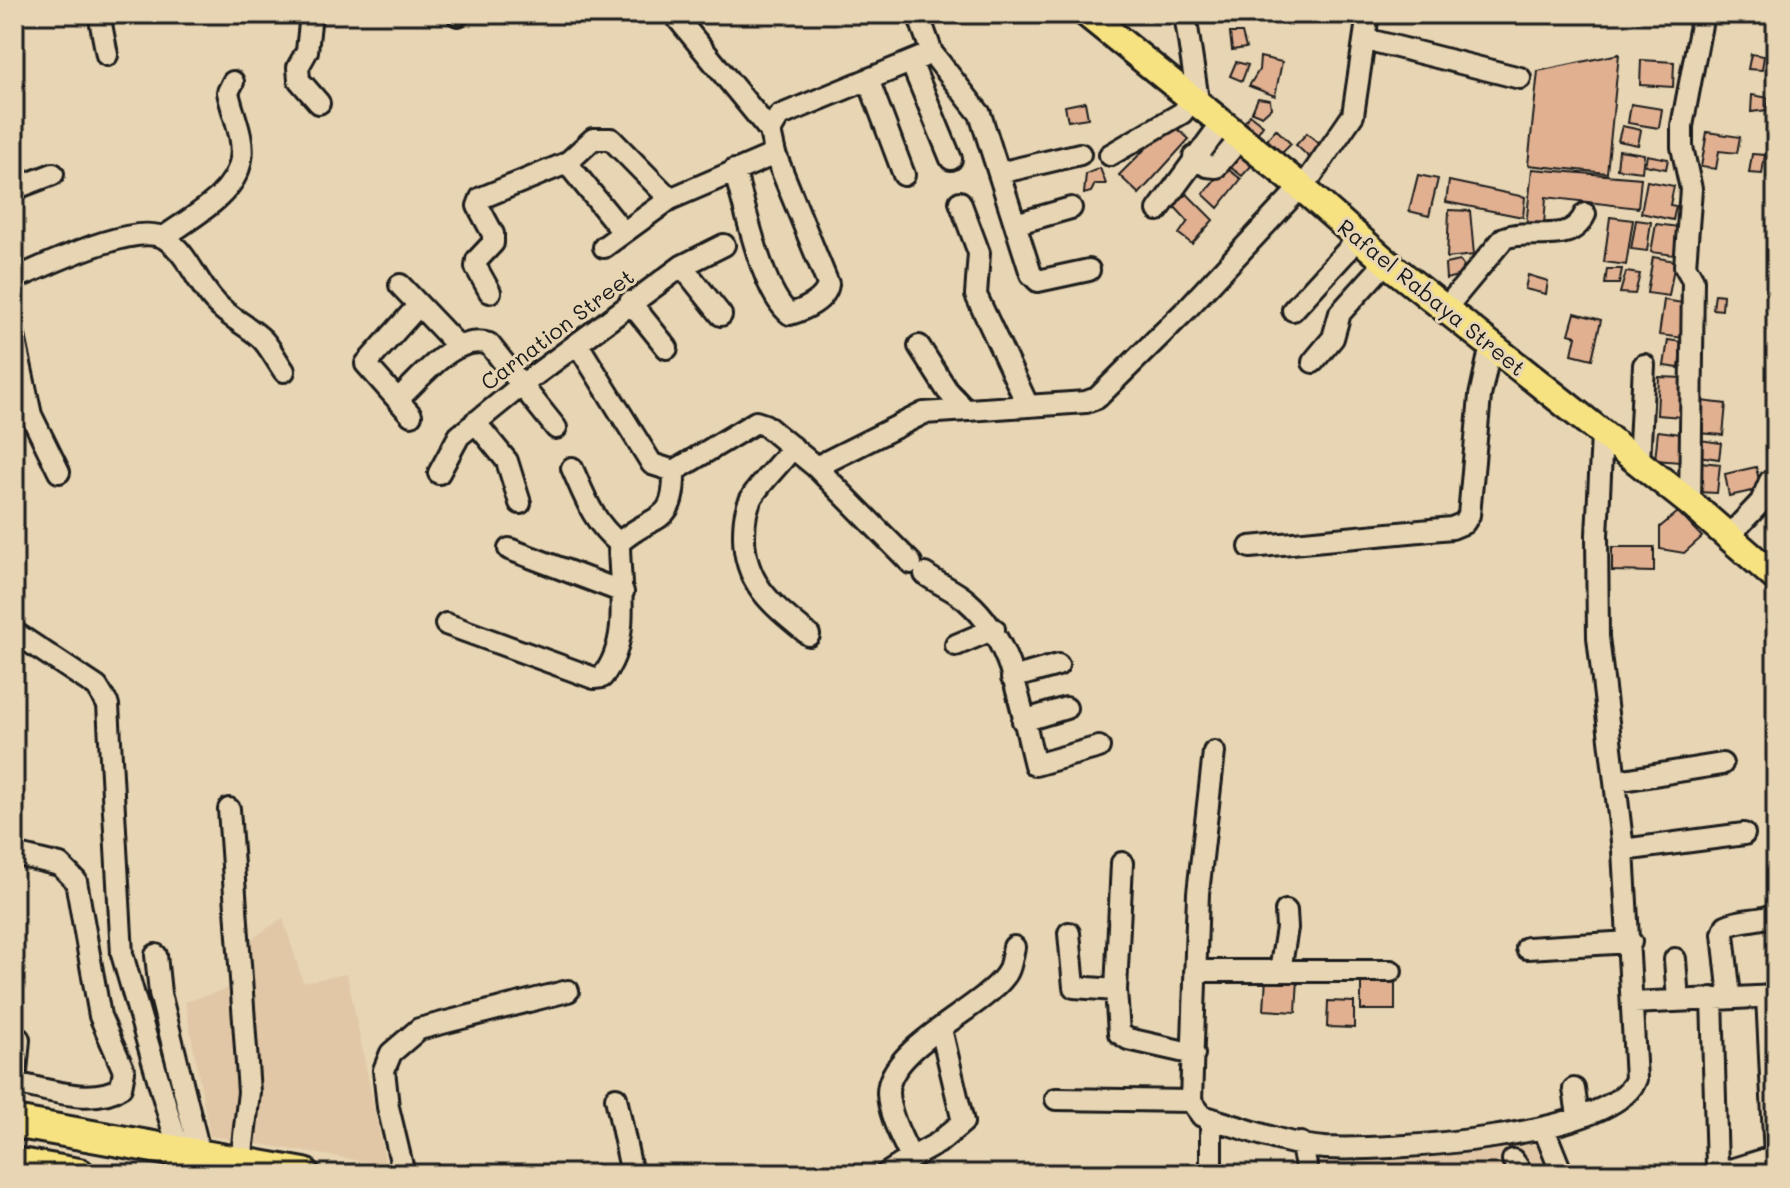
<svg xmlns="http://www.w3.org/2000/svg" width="1790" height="1188" viewBox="0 0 1790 1188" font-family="Mali,sans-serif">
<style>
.built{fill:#e1c7a6}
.building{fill:#e0b091;stroke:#1c1c1c;stroke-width:2}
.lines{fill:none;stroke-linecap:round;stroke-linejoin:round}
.minor-casing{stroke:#1c1c1c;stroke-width:26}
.major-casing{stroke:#1c1c1c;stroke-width:32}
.highway-casing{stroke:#1c1c1c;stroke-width:36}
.minor{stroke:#e7d5b3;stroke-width:20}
.major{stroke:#f7e281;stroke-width:26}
.highway{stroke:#f7e281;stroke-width:30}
.labels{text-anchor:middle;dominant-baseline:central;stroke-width:6;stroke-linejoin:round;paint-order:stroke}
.street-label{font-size:22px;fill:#1c1c1c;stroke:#e7d5b3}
</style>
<rect width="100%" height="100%" fill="#e7d5b3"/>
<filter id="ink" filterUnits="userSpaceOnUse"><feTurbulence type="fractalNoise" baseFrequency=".0125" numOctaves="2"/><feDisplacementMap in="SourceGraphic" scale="16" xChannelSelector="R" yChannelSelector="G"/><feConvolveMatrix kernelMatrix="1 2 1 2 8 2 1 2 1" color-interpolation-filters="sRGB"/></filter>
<g filter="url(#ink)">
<path class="built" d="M283 918 303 982 347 974 386 1165 210 1136 185 1002 249 982 244 944Z
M1534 1139 1548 1174H1315L1311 1160 1473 1150Z"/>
<path class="building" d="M1230 33H1242L1246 48 1232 50Z
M1619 54 1607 173 1528 165 1538 71Z
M1751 54 1764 56 1762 70 1748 69Z
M1260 57 1282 62 1275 96 1249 86 1259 70Z
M1641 60 1674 62 1673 87 1640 85Z
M1236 62 1248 65 1242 81 1230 76Z
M1752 95 1769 98 1767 110 1751 112Z
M1258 98 1270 100 1271 108 1262 116 1252 112Z
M1085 102 1088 118 1068 121 1065 106Z
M1631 104 1662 109 1659 128 1628 123Z
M1250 115 1263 125 1257 134 1244 123Z
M1171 123 1189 139 1139 194 1119 175Z
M1622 126 1641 130 1638 145 1618 141Z
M1276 129 1291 144 1281 154 1267 139Z
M1707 132 1740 137 1737 153 1719 151 1716 169 1701 167Z
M1307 133 1323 147 1311 159 1296 145Z
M1239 148 1254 163 1242 176 1226 164Z
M1619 150 1644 154 1642 172 1617 169Z
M1752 154 1765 155 1762 174 1749 173Z
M1647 155 1668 159 1666 169 1645 165Z
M1225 167 1241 179 1218 208 1203 194Z
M1100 168 1106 184H1095L1091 192 1084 194 1086 174Z
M1532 169 1641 178 1638 208 1546 197 1544 226H1526Z
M1418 175 1438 179 1429 216 1409 211Z
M1449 181 1525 197 1523 217 1446 202Z
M1647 181 1674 186 1670 205 1676 206 1673 220 1641 213Z
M1187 194 1213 220 1192 244 1179 234 1188 221 1173 205Z
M1449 210 1470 211 1474 255 1447 258Z
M1610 217 1633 220 1626 265 1604 262Z
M1636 220 1651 222 1647 251 1631 249Z
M1656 224 1679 227 1674 255 1651 252Z
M1653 257 1675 261 1669 296 1647 293Z
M1460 261 1464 266 1461 275 1446 279 1445 264Z
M1607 269H1622L1619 284H1605Z
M1626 272 1640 274 1635 294 1620 293Z
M1528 275 1548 281 1546 294 1525 289Z
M1715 294 1723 295 1722 310 1713 309Z
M1664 300 1689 304 1684 338 1659 335Z
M1575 313 1601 320 1592 359 1572 354 1576 336 1569 334Z
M1668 340 1682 342 1679 368 1664 366Z
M1659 377 1684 378 1682 417 1657 415Z
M1701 401 1726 404 1723 435 1698 433Z
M1658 431 1682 434 1680 462 1655 460Z
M1700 440 1721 443 1719 459 1698 456Z
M1700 462 1720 464 1717 493 1697 492Z
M1756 467 1761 489 1729 496 1725 474Z
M1678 512 1702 537 1684 553 1660 549V527Z
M1612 547H1654V572L1612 571Z
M1266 977 1298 979 1296 1012 1264 1010Z
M1361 980 1395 981V1010H1361Z
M1328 1001 1354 1002V1028L1327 1027Z"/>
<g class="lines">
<defs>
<path id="minor" d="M99 14 107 55
M311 14 307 51 298 67 299 80 319 103
M674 14 770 131
M918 14 932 53 980 114 1031 274 1038 281 1089 270
M1185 14 1199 107
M458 15V14
M1365 39 1520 78
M911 62 951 159
M868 79 904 175
M1110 155 1182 113 1191 101
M1194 157 1207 166 1216 167 1240 139
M567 163 623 232
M734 170C745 204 762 294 790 314 804 310 826 300 828 284L775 154
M999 173 1080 154
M14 189 53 174
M960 202 979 253 976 295 1028 406
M1158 210 1221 124
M1015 224 1071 208
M164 237C190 218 236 195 241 159 245 138 232 113 228 92L233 82
M604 247 670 199 775 154 770 131 779 116 932 53
M682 266 721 315
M14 279C45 266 137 220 166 239 189 255 196 282 215 302 229 318 249 326 263 340 271 349 277 361 284 371
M400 285 458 346
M490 292 476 267 477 260 493 243V234L478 206 481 198 567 163 593 139H611L670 199
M630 302 667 348
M1445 309 1504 238C1533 227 1570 247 1585 214
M1293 310 1358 239
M14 336 31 415 59 472
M577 343 652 464 674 471
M919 346 947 390 965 410
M1313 362 1333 338 1340 313 1386 262
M398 399C422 378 454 333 489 344L556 428
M411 415 366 364 418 306
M475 422 507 461 520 503
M793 447C781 463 765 478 753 495 745 508 744 522 744 536 744 585 775 607 809 635
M1639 463 1644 365
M816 467 924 413 1086 402 1097 398 1185 311 1311 176 1353 115 1368 14
M572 468C585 497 593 522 619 543
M439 473 459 436 523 384 682 266 724 245
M1690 503 1693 280 1685 266 1691 189 1682 147V126L1703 14
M1728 537 1761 502 1770 481
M1250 547 1452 528 1464 523 1469 515 1480 396 1491 345
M509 549 623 592
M925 574C938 584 955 590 967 601 1014 641 1020 708 1035 765L1099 747
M446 624 594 678 602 677C632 641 619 585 619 543 654 511 675 528 674 471L756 422 765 425 816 467 911 563
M14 632 97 687 108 705 122 954 179 1151
M956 645 994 629
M1012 678 1058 665
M1023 721 1066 708
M1214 752 1198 893 1191 1101 1202 1116C1241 1127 1285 1145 1325 1148 1383 1151 1614 1138 1636 1079L1623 850 1598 637 1597 535 1602 435
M1617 781 1722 764
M229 809 249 1092 241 1163
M1623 850 1744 834
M14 854 60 865 76 881 100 1016 124 1071 121 1087C93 1106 45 1089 15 1083L14 1086
M1122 863 1116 990 1119 1033 1128 1039 1194 1054
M1069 933 1074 987 1116 990
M1527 948 1631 942
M156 955 160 993 200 1155
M1675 959 1678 1001
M1195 971H1391
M1280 971 1287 928 1286 911
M1767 996 1775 1157
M1730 997 1723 934 1726 926C1742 918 1759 922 1776 914
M1712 998 1717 1167 1721 1173 1776 1156
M1633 1003 1776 996
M15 1083 19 1039
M1574 1089 1578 1116
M616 1098 632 1174
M1056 1099 1191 1101
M1544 1129 1562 1174
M1301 1143 1308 1174
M911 1158 938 1143 963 1122 941 1029
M1513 1160 1523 1174
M404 1174 388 1107 384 1070 391 1053 419 1029 568 991
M886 1174 911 1158C902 1138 889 1116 888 1093 888 1048 980 1010 1005 976 1011 969 1012 955 1014 947
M1211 1174V1119"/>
<path id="major" d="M1087 14 1300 186 1386 262 1690 503 1776 578"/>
<path id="highway" d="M14 1122 304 1174
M14 1163 79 1174"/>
</defs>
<use href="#minor" class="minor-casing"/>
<use href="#major" class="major-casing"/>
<use href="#highway" class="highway-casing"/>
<use href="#minor" class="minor"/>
<use href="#major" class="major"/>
<use href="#highway" class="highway"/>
</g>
</g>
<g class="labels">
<g class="street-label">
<text transform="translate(1432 297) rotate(39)">Rafael Rabaya Street</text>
<text transform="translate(557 329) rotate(-37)">Carnation Street</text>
</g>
</g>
<rect width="1790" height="1188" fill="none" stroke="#e7d5b3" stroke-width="48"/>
<rect x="24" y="24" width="1742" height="1140" fill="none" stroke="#1c1c1c" stroke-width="3" filter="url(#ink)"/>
</svg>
